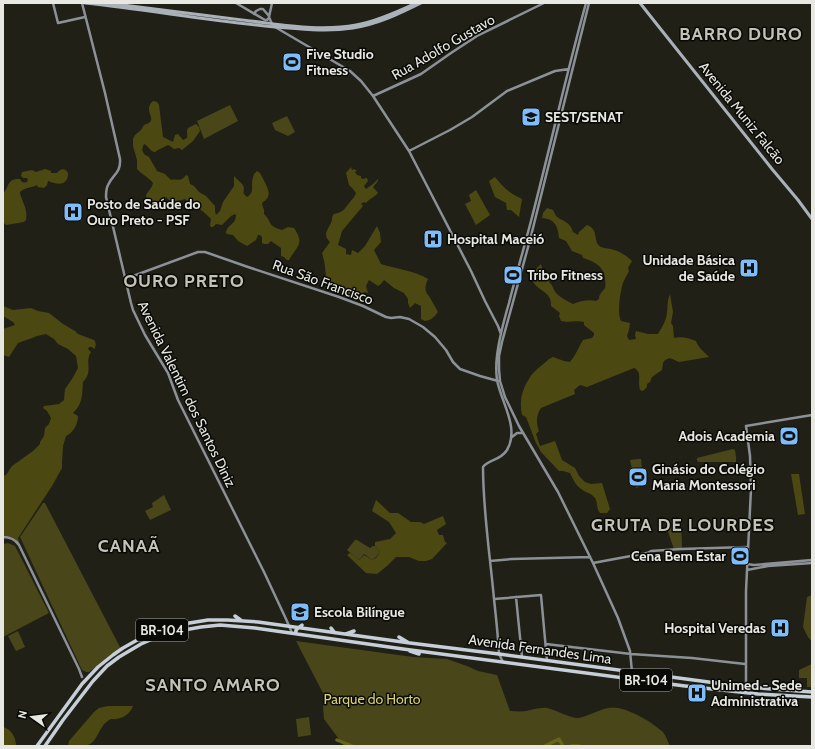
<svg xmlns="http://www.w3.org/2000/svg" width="815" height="749" viewBox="0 0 815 749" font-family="Cabin,sans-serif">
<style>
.green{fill:#494619}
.forest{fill:#4c4811}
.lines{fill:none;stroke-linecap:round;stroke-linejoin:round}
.river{stroke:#68631a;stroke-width:3.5}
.secondary{stroke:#8b9197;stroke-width:2.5}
.primary{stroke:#aab1b9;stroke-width:3}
.highway{stroke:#c6cfd8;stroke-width:3.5}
.labels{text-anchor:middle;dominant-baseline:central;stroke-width:3;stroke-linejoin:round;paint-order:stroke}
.shield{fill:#090906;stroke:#a5a5a0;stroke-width:1}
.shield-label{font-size:13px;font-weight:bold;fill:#e8e8e2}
.street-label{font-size:14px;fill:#e8e8e2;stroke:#090906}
.poi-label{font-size:14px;font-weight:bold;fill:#e8e8e2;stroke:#090906;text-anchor:start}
.park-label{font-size:14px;fill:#d9d36f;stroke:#090906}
.district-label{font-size:18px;font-weight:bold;letter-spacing:1px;fill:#c2c2b6;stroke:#090906}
</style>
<rect width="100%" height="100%" fill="#202017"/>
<path class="green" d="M230 105 238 121 204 139 197 121Z
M287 116 295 132 288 136 275 130 272 123Z
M733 449 735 450 736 457V462H698L697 460V458Z
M638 459H641L642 469H640L647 484 636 488 630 470 632 469 630 460Z
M164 495 171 510 150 520 145 511 153 507 152 503Z
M43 503H45L121 649 89 672H86L82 670 20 537Z
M681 517 682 546 681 549H674L665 523Z
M355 540H357L370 548 373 546H375L380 552 376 557 372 560 364 554 359 560 355 557 347 550Z
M8 543 15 546 49 613 3 637V544Z
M812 595V642L808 637 803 627 807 597Z
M18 631 25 647 16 651 8 636Z
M296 641 413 657 447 659 467 666 478 671 497 675 510 711C515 711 521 712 526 711 533 710 539 707 547 708 556 710 568 717 576 718 585 718 598 710 608 708 623 704 652 722 663 732 666 736 668 742 670 746H344L324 719 323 706 325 697Z
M812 664V687H807V678H799V670Z
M309 717 311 735 298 737 296 719Z"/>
<path class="forest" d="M153 101 157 102 159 105 163 137 173 142 175 135 178 134 183 140 187 138C188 135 186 132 188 128L196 124 199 127 200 131 193 141 182 150 179 148 174 149 170 146 168 145 158 150 155 152C150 152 149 146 144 144L143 146 142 150 144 154 149 157 157 171 165 174 171 180C178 178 180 183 186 175L188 176 190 184 194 186 199 192 206 196 215 206V211L216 215 220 211 223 202 234 186V176C237 180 243 183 244 188 244 190 243 192 244 194L247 197C253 193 252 190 252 184 252 181 253 177 254 174L257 171 260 173C263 179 271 191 268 197 266 201 263 201 262 204L264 210V214C273 223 267 226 282 230L288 227 294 228C305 244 297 246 289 260H287L284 257 281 256V248L271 241 268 244H264L262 243V237L260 235H258L256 240 247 246 238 241 233 235 227 234 226 233C227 224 236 225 236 215L235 214 231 216 222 225 216 224 213 227H211L210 225 211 219C208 216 205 213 201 210 197 206 197 204 191 205L185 199 172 203 166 197 163 203 149 200 146 197C146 192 152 189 153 183 150 178 141 174 137 169V160L133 146V139L135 135 141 130 144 125C161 120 141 112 153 101Z
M351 167 352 170 354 169 355 170H357L355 172 357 175 361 176V178L363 179 366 178H367L368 181 364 186 366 189 373 184 378 179V181L373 187 378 193C375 197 370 198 366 203L364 202 361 204 363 206 342 231 338 245 346 249V254L351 255 352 250 358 253 365 246 377 226 380 233 381 242 374 250 381 264C396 269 416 271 428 279 425 285 424 291 429 296L438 312C434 317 432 320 425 321L421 319V306L415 303 410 308 408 303V299L404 293 394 288 384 280 381 284 378 286 369 280 366 286 368 293 364 292 356 301C345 296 337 287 326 282 326 272 325 262 322 253L330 242C321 234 330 228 332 220 332 218 332 216 334 214 344 212 344 209 350 202 353 198 354 198 356 193L353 189 349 185 346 173Z
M45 169 51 171V173H57C60 169 65 167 68 173 68 175 68 177 67 179 63 187 54 183 48 181L47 185 44 188 38 187 37 185C31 188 25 187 20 192 20 196 22 198 23 202 26 208 27 214 26 220L24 222 6 225 3 222V194C9 187 7 178 20 179L22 182C25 183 27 183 28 180L27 178H23L21 176 22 172 32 170 36 172Z
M495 177C505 189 508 192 522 199L519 217 511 210H507L506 203 495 197 489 181Z
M476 190 490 215 476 225 465 204 471 201 469 195Z
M547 208 553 210C553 210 556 215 556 216 563 222 570 221 573 232L578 235 579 232 587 225C600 230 592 242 601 247 605 249 610 248 614 250 621 252 627 256 632 261L628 268 629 271C627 276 623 281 622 286 620 296 617 312 621 321L630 323 629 330 627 336 629 340 636 339 635 335 636 331 648 334H658C662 327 666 321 667 313 668 306 667 301 670 294L673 312 671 323 673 326 674 338C682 336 688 338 696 341 698 347 704 352 709 357L679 362 670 358 665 360 663 363 662 370 652 377 650 382 647 384V387L643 391 640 390C637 381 643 372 634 368L587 387 580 385 574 390 575 394 541 408C536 415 536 423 539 431L536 434 540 446 555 441 562 460 575 468 579 476 585 482 591 484 602 483 610 509 607 513H600C596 508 598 503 595 498 592 494 588 493 584 491 577 487 573 480 570 473L563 471H559L541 452 536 443 526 417 522 415C519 402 522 389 529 379 533 371 543 365 549 359L553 357 564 361 570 362C576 355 578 348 583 340L592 338 594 335V333L584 325V322C576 320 568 323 561 321L559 316 560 313 551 306C552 290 536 292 532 279L537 268 541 264C542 270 546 274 550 278L549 282C553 285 553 289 556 293 561 298 567 301 573 304 580 301 589 299 596 301L599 299C599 294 602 292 605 288 606 285 605 281 605 278 604 266 593 261 583 258L582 255 572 251 566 241 559 238C558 226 555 219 542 218L543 213Z
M3 306 13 310 31 308 38 311 49 313 63 324 75 331 78 334 94 340C96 342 96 345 95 348L94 349 92 347H89L88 349 91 352C84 363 94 370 83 382 82 394 83 404 73 413L78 416C78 424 73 433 66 436L63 446 62 462V468L52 486 18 538 20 545C16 539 11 536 3 536V476L6 475 12 466 33 451 40 444V442L44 436 45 428 49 424 51 418 47 411 43 408 44 406 59 404 64 400 65 389 72 379 78 368 76 356 68 349 58 344 54 339 46 334 37 336 32 338 18 343 9 357 3 355V329L15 325 13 322 3 316Z
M791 474H799L805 514 798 515Z
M376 500 390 513H398L411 522H420L424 524 443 516 446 524 437 530 439 535H443L445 542 447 543 432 559 426 561H419L409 557H396L387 566 377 574 366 573 347 555 350 553 359 560 364 555 372 560 376 558 380 552 375 546V542L390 539 396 533 389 522 372 511Z
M108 706H133C130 715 120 720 111 719 98 725 99 741 88 745 82 747 74 746 68 746L69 741 94 712 99 708Z
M3 727C11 729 16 737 16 746H3Z"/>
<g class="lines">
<path class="river" d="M337 740 352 746
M545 746 559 739 563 746
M571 746H579"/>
<path class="secondary" d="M53 3 58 23 85 17
M82 3 105 93 120 159C121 173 113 174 108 185 106 189 106 193 106 197L131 303 133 310 145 335 168 373 178 400 264 572 286 619 292 633
M236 3 265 20H267L269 18
M589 3 530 240 502 342 499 356V369L500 381 505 397 519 426 558 492 593 563 618 618 630 651 632 672
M254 14 256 11 260 9H263L269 16
M272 24 269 17 272 3
M275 27 350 71 361 81 373 96 409 151 471 271 485 301 498 326 501 334
M373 96 421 74 451 53 477 36 544 3
M409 151 450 130 472 117 507 91 555 71 569 69
M125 279 198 252H205L248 267 339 297 363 306 386 317 391 318 400 317 409 319 423 327 435 337 446 350 453 362 460 369 480 376 498 381
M512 437 517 433H523
M3 537C10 537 15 539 19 545L79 669 82 677
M490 561 512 559 590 557
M593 563 647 553 651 551 681 549 747 547
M747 564 754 565 812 560
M747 570 768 566 812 563
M516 597 522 657
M494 599 541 595 547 661
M546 644 631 654 692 658 745 664
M503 662 499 654C498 636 496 617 494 599 490 555 483 511 483 467 489 459 500 461 507 450 520 428 501 402 497 380 496 372 496 364 497 356 499 338 504 320 509 303 516 275 524 248 531 221 550 148 566 75 586 3
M746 687V591L751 489 750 456 746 426 812 415"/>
<path class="primary" d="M85 3C149 10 211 21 275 27 301 29 327 32 353 28 378 24 399 14 421 3
M107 3C152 9 197 14 242 20 280 24 318 32 356 25 377 21 397 12 416 3
M640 3 659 27 772 169 798 200 812 219"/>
<path class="highway" d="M235 616 242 621
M331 628 335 633
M297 634 296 633V630L302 625
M346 634 354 631
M399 637 409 643
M410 651 419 654
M37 746 82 684 98 667 113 655 123 648 139 639 164 629 177 625 208 620H227L258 622 410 643 499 654 746 687 812 692
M45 746 63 720 93 681 107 666 119 657 141 644 164 634 173 632 201 627 220 625 255 628 403 649 685 686 758 694 812 697"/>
</g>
<defs>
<symbol id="stadium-square" viewBox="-11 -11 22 22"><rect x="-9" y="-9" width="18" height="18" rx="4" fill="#7ebdf9" stroke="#090906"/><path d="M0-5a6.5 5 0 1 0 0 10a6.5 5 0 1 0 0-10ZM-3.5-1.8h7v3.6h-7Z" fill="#111"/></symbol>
<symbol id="university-square" viewBox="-11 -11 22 22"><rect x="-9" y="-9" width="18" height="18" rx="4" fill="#7ebdf9" stroke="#090906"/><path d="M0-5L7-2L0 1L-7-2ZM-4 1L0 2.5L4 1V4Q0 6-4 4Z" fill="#111"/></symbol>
<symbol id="hospital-square" viewBox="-11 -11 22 22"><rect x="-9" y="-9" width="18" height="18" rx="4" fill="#7ebdf9" stroke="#090906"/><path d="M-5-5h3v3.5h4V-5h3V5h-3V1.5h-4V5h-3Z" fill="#111"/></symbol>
</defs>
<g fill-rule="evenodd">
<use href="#stadium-square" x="281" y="51" width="22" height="22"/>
<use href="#university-square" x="520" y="106" width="22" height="22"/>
<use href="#hospital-square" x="62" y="201" width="22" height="22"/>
<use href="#hospital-square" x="422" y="228" width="22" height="22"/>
<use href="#hospital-square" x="738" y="257" width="22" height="22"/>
<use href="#stadium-square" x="502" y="264" width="22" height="22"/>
<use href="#stadium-square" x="778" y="425" width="22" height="22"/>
<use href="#stadium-square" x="627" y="466" width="22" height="22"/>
<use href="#stadium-square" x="729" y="545" width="22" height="22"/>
<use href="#university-square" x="289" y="601" width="22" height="22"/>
<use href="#hospital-square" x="769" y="617" width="22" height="22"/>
<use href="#hospital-square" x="686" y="682" width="22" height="22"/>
</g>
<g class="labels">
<g class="shield">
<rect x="136" y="619" width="52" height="22" rx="3"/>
<rect x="620" y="669" width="52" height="22" rx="3"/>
</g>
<g class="shield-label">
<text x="162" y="630">BR-104</text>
<text x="646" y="680">BR-104</text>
</g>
<g class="street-label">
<text transform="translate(443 47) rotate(-30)">Rua Adolfo Gustavo</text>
<text transform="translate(742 113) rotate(51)">Avenida Muniz Falcão</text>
<text transform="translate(323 282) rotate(20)">Rua São Francisco</text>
<text transform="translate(187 394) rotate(64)">Avenida Valentim dos Santos Diniz</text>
<text transform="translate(540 649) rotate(8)">Avenida Fernandes Lima</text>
</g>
<g class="poi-label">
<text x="306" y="54">Five Studio<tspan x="306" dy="16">Fitness</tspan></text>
<text x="545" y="117">SEST/SENAT</text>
<text x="87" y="204">Posto de Saúde do<tspan x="87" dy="16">Ouro Preto - PSF</tspan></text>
<text x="447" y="239">Hospital Maceió</text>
<text x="735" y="260" text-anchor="end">Unidade Básica<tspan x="735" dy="16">de Saúde</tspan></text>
<text x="527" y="275">Tribo Fitness</text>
<text x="775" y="436" text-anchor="end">Adois Academia</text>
<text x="652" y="469">Ginásio do Colégio<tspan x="652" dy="16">Maria Montessori</tspan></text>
<text x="726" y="556" text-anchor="end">Cena Bem Estar</text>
<text x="314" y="612">Escola Bilíngue</text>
<text x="766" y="628" text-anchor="end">Hospital Veredas</text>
<text x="711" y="685">Unimed - Sede<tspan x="711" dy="16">Administrativa</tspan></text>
</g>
<g class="park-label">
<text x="372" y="699">Parque do Horto</text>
</g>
<g class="district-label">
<text x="741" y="34">BARRO DURO</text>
<text x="184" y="281">OURO PRETO</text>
<text x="683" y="525">GRUTA DE LOURDES</text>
<text x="129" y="546">CANAÃ</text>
<text x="213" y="685">SANTO AMARO</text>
</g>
</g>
<rect width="815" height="749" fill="none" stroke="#e8e8e2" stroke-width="8"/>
<g transform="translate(32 717) rotate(284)" stroke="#090906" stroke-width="3" paint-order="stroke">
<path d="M0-3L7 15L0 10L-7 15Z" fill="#e8e8e2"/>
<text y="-6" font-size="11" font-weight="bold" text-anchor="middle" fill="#e8e8e2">N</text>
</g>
</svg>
